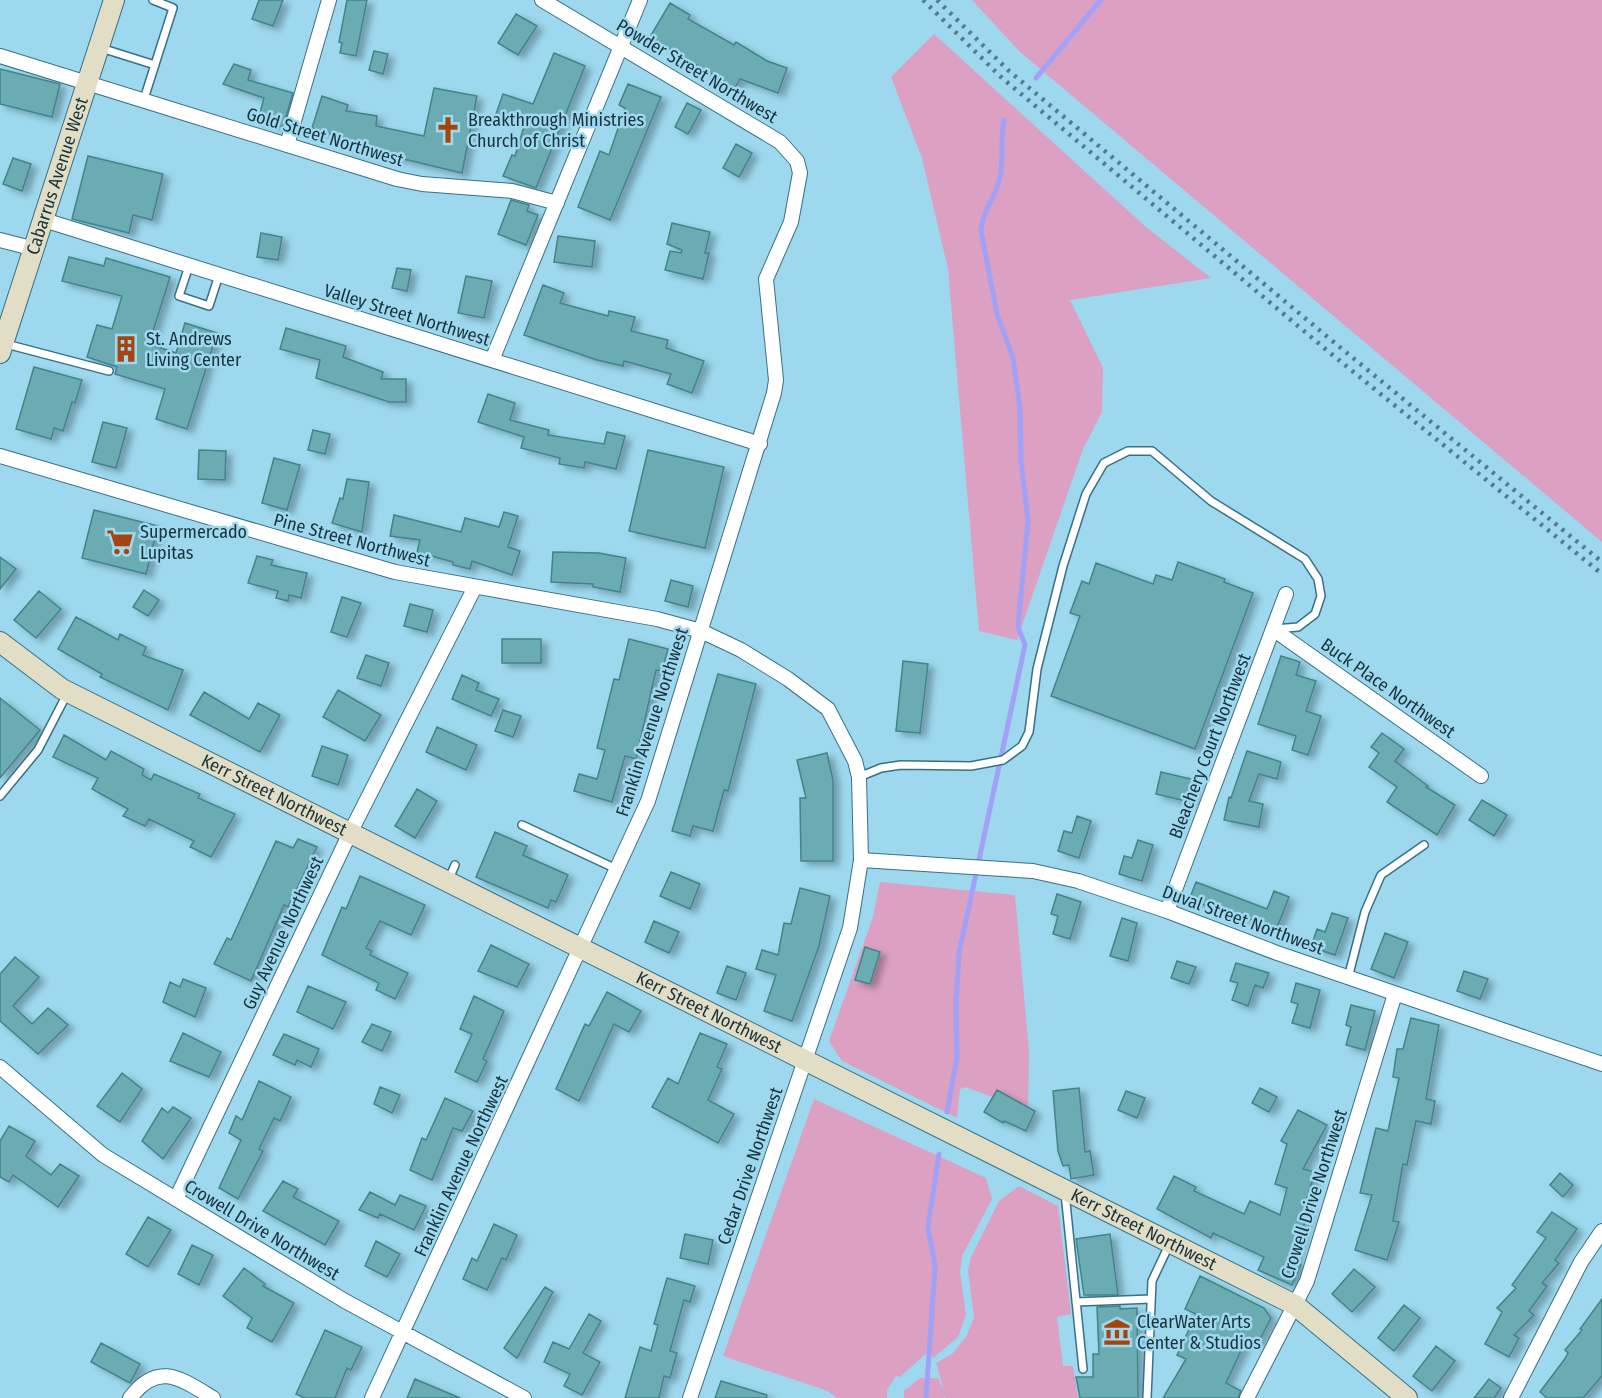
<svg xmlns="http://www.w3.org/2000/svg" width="1602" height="1398" viewBox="0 0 1602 1398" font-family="'Fira Sans Condensed',sans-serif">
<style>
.green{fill:#dba0c2}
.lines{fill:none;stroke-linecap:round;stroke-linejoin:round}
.stream{stroke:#a2a1f8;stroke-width:5}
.building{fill:#6aacb2;stroke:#42848a;stroke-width:1.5;filter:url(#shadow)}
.lane-casing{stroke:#377185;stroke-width:10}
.street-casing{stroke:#377185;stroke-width:16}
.secondary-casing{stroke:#377185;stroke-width:22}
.lane{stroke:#fff;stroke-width:7}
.street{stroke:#fff;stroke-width:14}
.secondary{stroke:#e1dec5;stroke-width:20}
.rail{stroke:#547c8a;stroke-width:4.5;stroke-dasharray:3 6;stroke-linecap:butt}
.labels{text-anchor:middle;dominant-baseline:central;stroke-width:5;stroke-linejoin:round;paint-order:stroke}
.street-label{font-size:18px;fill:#1a323b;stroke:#9dd8ee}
.poi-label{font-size:18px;fill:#1a323b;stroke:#9dd8ee;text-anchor:start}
</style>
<defs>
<filter id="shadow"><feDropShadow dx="6" dy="4" stdDeviation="3" flood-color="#0004"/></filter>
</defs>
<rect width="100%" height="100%" fill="#9dd8ee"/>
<path class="green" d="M972 0H1602V542L1020 52Z
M934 34 1146 227 1211 278 1070 300 1103 368 1102 412 1083 449 1017 640 979 631 948 269 922 158 891 77Z
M880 882 1015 895 1029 1052 1028 1108 997 1090 993 1097 965 1087 960 1089 957 1118 842 1061 829 1041 873 917Z
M814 1099 986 1178 992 1199 962 1256 960 1272 966 1315 958 1337 933 1358 930 1350 900 1377 896 1376 887 1390V1398H837L828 1391 723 1356Z
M1019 1186 1058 1206 1071 1314 1057 1317 1063 1366H1073L1078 1398H945L944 1396V1398H904V1391L920 1378H938L944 1391 936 1363 952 1354 966 1337 974 1318 968 1270 971 1257 999 1201Z"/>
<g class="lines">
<path class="stream" d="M1036 78 1101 0
M947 1112 957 1058 956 1003 959 953 1025 645 1018 627 1028 521 1021 461 1020 408 1013 358 997 314 981 231C982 211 996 197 1000 178 1004 159 1000 139 1004 120
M926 1398 935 1266 928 1227 939 1154"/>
</g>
<path class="building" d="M259 0H283L273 26 252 19Z
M347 0H367L356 56 340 53 342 43 339 42Z
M670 3 690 15 688 19 734 45 736 42 767 61 787 68 778 93 740 79 735 88 650 37Z
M516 14 537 26 518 55 498 43Z
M374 51 388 54 383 74 369 70Z
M554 53 585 66 536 188 503 176 512 155 515 156 525 123 496 114 503 94 533 104Z
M234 64 251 70 248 80 293 93 283 127 258 120 264 98 223 84Z
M0 69 60 84 52 117 0 104Z
M628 84 661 97 610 220 578 207 600 151 609 155 625 108 619 105Z
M434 88 477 96 462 173 383 154 348 149 350 140 312 128 322 96 348 105 346 111 377 116 376 126 424 136Z
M687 103 701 110 688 134 675 127Z
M736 144 752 153 739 177 723 168Z
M88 156 163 174 152 220 133 215 129 233 72 219Z
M13 158 31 164 22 191 3 184Z
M511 200 529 205 527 211 538 215 526 245 498 234Z
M672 223 710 232 705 253H709L703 279 665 270 670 251 681 253 682 250 667 244Z
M261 233 282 237 278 260 257 257Z
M558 236 595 241 592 267 554 262Z
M69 257 104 266 106 258 170 277 149 344 176 353 185 323 217 333 187 429 156 419 165 389 115 374 117 367 87 357 97 325 112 329 122 296 62 281Z
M397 268 411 270 407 291 392 288Z
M466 276 492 281 484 318 458 313Z
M543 285 564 293 560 303 608 316 609 311 635 317 631 331 668 340 666 348 704 361 692 393 667 384 671 374 624 361 623 366 597 360 524 335Z
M286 328 346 346 343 357 383 372 381 379H406V402H389L316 378 320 360 280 349Z
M34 367 82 380 75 403 72 402 63 431 54 428 51 439 16 429Z
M488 394 515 403 510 420 549 430 548 435 604 444 607 432 625 436 616 469 585 462 584 468 559 464 560 458 521 448 524 437 478 422Z
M103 422 127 428 116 468 92 462Z
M313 430 330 434 325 454 308 450Z
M199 450 226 451 225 480 198 479Z
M648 450 724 467 705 548 629 531Z
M274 458 300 465 287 510 262 503Z
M347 479 369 482 362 532 332 523 340 498 343 499Z
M94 510 158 526 146 574 82 558Z
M504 512 518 516 508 547 520 551 512 575 472 561 470 569 453 565V562L417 552 420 540 390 536 394 515 461 532 465 518 499 527Z
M553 552 599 553 626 558 620 592 593 587V584L551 582Z
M257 556 273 560 271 565 307 573 301 598 289 595 288 601 276 598 278 591 248 583Z
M0 557 16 569 0 589Z
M1178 562 1225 579 1224 582 1253 593 1195 749 1051 696 1080 616 1070 613 1082 581 1089 584 1096 563 1153 584 1156 575 1172 580Z
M671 580 693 586 688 607 665 601Z
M144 590 159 600 148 616 133 607Z
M39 591 61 609 36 638 14 620Z
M342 597 361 603 347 637 331 632Z
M410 604 433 610 427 632 404 626Z
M76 617 118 640 120 634 146 647 143 655 183 670 168 710 100 677 102 674 58 649Z
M502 639H541V663H502Z
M629 639 668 649 662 671 656 670 636 759 625 756 612 802 574 791 579 774 597 779 605 750 597 748 614 679 619 680Z
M366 655 389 663 381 686 357 678Z
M1281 656 1300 662 1296 675 1316 681 1306 711 1321 716 1308 755 1292 750 1296 736 1258 724Z
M903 661 928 664 920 733 896 731Z
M718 674 756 684 728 791 724 790 713 831 693 826 690 836 672 831Z
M462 675 479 683 476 690 499 699 491 716 452 699Z
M338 690 381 715 365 741 323 717Z
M204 692 249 719 258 703 280 715 260 752 190 715Z
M0 698 40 730 0 778Z
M503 710 521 716 513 737 495 731Z
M437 727 477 745 466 770 426 752Z
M1382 733 1404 749 1395 761 1428 786 1426 787 1455 805 1437 835 1387 802 1397 787 1369 767 1379 753 1371 747Z
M64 735 106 760 111 751 144 769 142 775 151 780 154 774 200 794 198 798 235 814 211 857 190 847 194 841 149 819 145 826 123 816 128 809 92 789 98 778 53 757Z
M322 746 348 755 338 785 312 776Z
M1247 751 1281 762 1277 779 1259 774 1249 801 1263 804 1259 827 1224 820 1229 797 1231 798Z
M827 753 833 780V861H801L800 798H806L797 760Z
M1161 772 1195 780 1190 802 1156 794Z
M417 789 437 801 415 838 395 826Z
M1482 800 1507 815 1494 836 1469 820Z
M1077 816 1091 821 1079 858 1058 851 1064 831 1072 833Z
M495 832 527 846 523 855 568 875 556 902 551 900 548 908 476 877Z
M298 839 317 847 288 907 284 905 251 981 214 964 227 938 231 940 276 841 293 848Z
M1138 840 1153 845 1142 881 1119 874 1124 856 1132 858Z
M671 872 700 884 690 909 660 896Z
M360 876 425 905 411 935 380 921 366 948 372 951 370 955 408 973 395 999 376 990 379 983 322 955 342 907 346 909Z
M1196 882 1267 909 1274 891 1289 897 1275 933 1251 924 1252 920 1189 900Z
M800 888 830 896 819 946 792 1021 764 1011 776 975 756 969 762 950 778 955 784 923 791 924Z
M1057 894 1081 902 1070 939 1053 934 1058 916 1051 914Z
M1332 913 1348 918 1335 955 1311 947 1317 929 1325 932Z
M1122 918 1137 923 1128 961 1110 956Z
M654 921 679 932 669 953 645 942Z
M1385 933 1408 942 1394 978 1371 969Z
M491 945 529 964 517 987 478 971Z
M865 947 880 952 870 984 855 980Z
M15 957 39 977 13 1006 32 1024 48 1008 68 1025 38 1054 0 1021V974Z
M1177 961 1196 967 1189 984 1171 978Z
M1236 963 1269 973 1263 988 1255 985 1248 1006 1232 1000 1238 983 1230 981Z
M727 966 746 973 736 1000 717 993Z
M1464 971 1488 979 1480 999 1457 991Z
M183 979 206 988 195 1017 163 1002 170 982 180 987Z
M1296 983 1320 990 1310 1028 1292 1023 1298 1004 1291 1002Z
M308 986 346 1002 333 1029 297 1012Z
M607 992 641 1011 629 1032 614 1024 579 1101 556 1089 585 1024 589 1026Z
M474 996 504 1011 483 1059 487 1061 477 1082 455 1072 472 1034 460 1029Z
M1351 1005 1375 1011 1365 1050 1346 1045 1351 1027 1346 1025Z
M1411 1018 1439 1025 1426 1099 1435 1101 1431 1124 1416 1121 1407 1165 1403 1164 1393 1221 1399 1222 1387 1260 1355 1250 1372 1195 1360 1193 1376 1128 1388 1131 1399 1078 1393 1077 1397 1049H1403Z
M372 1024 391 1032 382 1051 362 1042Z
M183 1033 221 1052 209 1077 170 1061Z
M700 1033 727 1044 717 1067 722 1069 708 1100 734 1114 718 1143 652 1107 668 1078 678 1084Z
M284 1034 319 1049 311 1067 297 1060 295 1065 273 1055Z
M122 1073 142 1089 120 1122 97 1106Z
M259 1081 291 1097 280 1121 274 1118 259 1149 263 1151 238 1199 219 1188 241 1140 229 1133 236 1116 242 1120Z
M380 1087 400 1095 392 1113 374 1104Z
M1079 1088 1085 1152 1090 1151 1094 1175 1071 1179 1069 1165 1063 1166 1058 1151 1053 1091Z
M1260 1088 1277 1097 1269 1112 1252 1103Z
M997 1090 1035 1111 1026 1131 1004 1121 1003 1123 984 1112Z
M1126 1091 1145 1098 1137 1118 1118 1110Z
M445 1098 473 1111 462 1131 453 1128 432 1180 410 1170 422 1138 426 1140Z
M173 1107 191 1118 163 1159 142 1141 162 1108 168 1113Z
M1298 1110 1327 1125 1303 1169 1315 1172 1305 1205 1309 1206 1294 1262 1301 1265 1292 1285 1258 1270 1264 1257 1213 1233 1211 1238 1157 1209 1174 1176 1196 1187 1194 1191 1244 1214 1250 1201 1280 1215 1287 1188 1275 1184 1287 1144 1281 1141Z
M9 1126 35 1141 26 1156 51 1175 60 1164 79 1176 58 1207 13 1175 9 1182 0 1177V1141Z
M1560 1173 1573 1185 1563 1197 1550 1185Z
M283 1181 298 1189 293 1197 339 1221 325 1245 263 1211Z
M370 1192 395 1205 400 1195 426 1206 414 1230 380 1214 378 1218 359 1210Z
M1552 1212 1577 1229 1555 1260 1559 1263 1542 1283 1547 1286 1529 1311 1534 1315 1514 1335 1519 1338 1509 1357 1485 1344 1502 1312 1497 1308 1516 1288 1512 1285 1546 1238 1537 1232Z
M148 1217 171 1230 148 1267 126 1254Z
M494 1224 517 1235 506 1260 502 1258 487 1290 463 1279 472 1258 477 1261Z
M685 1234 713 1240 708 1264 680 1258Z
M1110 1234 1118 1295H1084L1076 1239Z
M376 1241 400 1254 387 1277 365 1266Z
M192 1245 213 1255 199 1285 178 1274Z
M244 1268 265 1284 263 1286 294 1303 272 1342 247 1328 252 1318 223 1296Z
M1354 1269 1375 1287 1352 1312 1332 1294Z
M1200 1276 1264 1308 1271 1318 1258 1343 1247 1338 1226 1383 1241 1391 1238 1398H1163L1186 1359 1177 1355 1196 1314 1185 1309Z
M667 1278 695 1286 690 1302 684 1300 670 1351 677 1353 670 1378 664 1376 659 1398H625L640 1347 651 1351 658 1325 654 1324Z
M545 1287 553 1292 517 1358 504 1348Z
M1602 1299V1376L1583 1398H1547L1540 1392 1564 1360 1568 1353 1565 1350 1582 1330 1580 1329Z
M1404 1305 1420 1318 1394 1351 1378 1338Z
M1120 1306V1309L1137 1308 1138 1398H1080L1076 1377H1093V1354H1099L1097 1307Z
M589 1314 601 1321 583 1353 600 1362 582 1395 564 1386 570 1374 544 1362 553 1342 569 1349Z
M325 1330 362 1347 351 1370 347 1368 335 1398H305L296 1394Z
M101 1343 140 1364 130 1383 91 1362Z
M1436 1346 1455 1361 1432 1391 1413 1376Z
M415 1379 460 1398H407Z
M1489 1379 1501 1388 1494 1398H1474Z
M721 1381 767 1395 766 1398H715Z"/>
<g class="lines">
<defs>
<path id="lane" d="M101 48 155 65
M144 99 173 8 153 0
M189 266 179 296 209 306 219 275
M6 344 109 371
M859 777 881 768 901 765 971 766 1003 760 1022 746 1029 732 1037 669 1063 566 1086 494 1104 463 1128 451H1152L1211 501 1305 559 1318 579 1321 596 1315 614 1298 627 1275 629
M0 796 38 750 67 694
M522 825 610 866
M448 881 455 865
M1348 978 1365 912 1381 875 1424 845
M1065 1193 1083 1369
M1076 1302 1151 1299
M1147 1398 1152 1281 1169 1245"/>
<path id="street" d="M0 56 397 179 422 184 512 191 557 203
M287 145 329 0
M44 220 760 444
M0 240 35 249
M492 360 640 0
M0 456 395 572 657 619 701 631 741 650 788 679 828 709 855 761 859 777 861 860 850 928 690 1398
M1273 629 1481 776
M861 860 1033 871 1078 881 1167 911 1277 953 1602 1064
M1167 911 1286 594
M0 1067 103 1155 345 1301 524 1398
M176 1199 350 833 475 587
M130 1398C158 1361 180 1378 213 1398
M372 1398 648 801 774 393 776 380 766 279 791 222 800 173 797 161 780 142 542 0
M1247 1398 1307 1281 1395 994
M1511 1398 1581 1262 1602 1231"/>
<g id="secondary">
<path id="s1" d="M0 353 114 0"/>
<path id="s2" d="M0 642 62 689 1295 1305 1407 1398"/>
</g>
</defs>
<use href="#lane" class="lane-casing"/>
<use href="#street" class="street-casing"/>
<use href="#secondary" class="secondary-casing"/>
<use href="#lane" class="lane"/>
<use href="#street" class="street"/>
<use href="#secondary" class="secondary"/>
<path class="rail" d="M923 0 1002 78 1329 352 1602 574
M937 0 1009 71 1336 344 1602 562"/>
</g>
<defs>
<symbol id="church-bare" viewBox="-9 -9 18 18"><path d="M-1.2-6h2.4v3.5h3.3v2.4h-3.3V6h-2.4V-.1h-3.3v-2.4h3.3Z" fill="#a7440e" stroke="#9dd8ee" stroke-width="2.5" paint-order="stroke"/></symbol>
<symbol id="building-bare" viewBox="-9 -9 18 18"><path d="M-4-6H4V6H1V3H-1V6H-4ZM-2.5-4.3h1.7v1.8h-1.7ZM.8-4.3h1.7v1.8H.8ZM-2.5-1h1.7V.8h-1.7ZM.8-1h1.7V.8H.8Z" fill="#a7440e" stroke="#9dd8ee" stroke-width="2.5" paint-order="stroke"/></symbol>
<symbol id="supermarket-bare" viewBox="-9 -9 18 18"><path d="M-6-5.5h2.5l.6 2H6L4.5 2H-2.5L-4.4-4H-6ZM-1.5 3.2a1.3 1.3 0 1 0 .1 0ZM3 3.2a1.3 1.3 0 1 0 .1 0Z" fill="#a7440e" stroke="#9dd8ee" stroke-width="2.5" paint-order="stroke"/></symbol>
<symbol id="museum-bare" viewBox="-9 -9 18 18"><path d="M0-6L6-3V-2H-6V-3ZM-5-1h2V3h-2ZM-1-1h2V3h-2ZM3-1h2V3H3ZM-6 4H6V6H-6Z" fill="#a7440e" stroke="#9dd8ee" stroke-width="2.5" paint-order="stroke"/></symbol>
</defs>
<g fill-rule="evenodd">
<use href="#church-bare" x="429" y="111" width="38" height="38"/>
<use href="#building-bare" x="107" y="330" width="38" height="38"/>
<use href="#supermarket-bare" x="101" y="523" width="38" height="38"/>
<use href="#museum-bare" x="1098" y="1313" width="38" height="38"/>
</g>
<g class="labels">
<g class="street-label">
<text transform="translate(697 71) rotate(31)">Powder Street Northwest</text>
<text transform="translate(325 137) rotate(17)">Gold Street Northwest</text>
<text stroke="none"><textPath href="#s1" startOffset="186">Cabarrus Avenue West</textPath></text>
<text transform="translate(407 315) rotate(17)">Valley Street Northwest</text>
<text transform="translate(352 540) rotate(15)">Pine Street Northwest</text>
<text transform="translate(1388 688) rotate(35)">Buck Place Northwest</text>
<text transform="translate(652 722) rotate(-72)">Franklin Avenue Northwest</text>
<text transform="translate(1210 746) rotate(-69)">Bleachery Court Northwest</text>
<text stroke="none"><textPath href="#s2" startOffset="315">Kerr Street Northwest</textPath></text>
<text transform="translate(1243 920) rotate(20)">Duval Street Northwest</text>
<text transform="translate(283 933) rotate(-65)">Guy Avenue Northwest</text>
<text stroke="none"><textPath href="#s2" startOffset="801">Kerr Street Northwest</textPath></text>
<text transform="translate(461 1166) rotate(-65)">Franklin Avenue Northwest</text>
<text transform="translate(750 1166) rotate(-71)">Cedar Drive Northwest</text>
<text transform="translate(1314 1194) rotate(-72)">Crowell Drive Northwest</text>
<text stroke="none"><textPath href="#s2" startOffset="1287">Kerr Street Northwest</textPath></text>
<text transform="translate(262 1230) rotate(31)">Crowell Drive Northwest</text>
</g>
<g class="poi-label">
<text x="468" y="120">Breakthrough Ministries<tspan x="468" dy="21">Church of Christ</tspan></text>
<text x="146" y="339">St. Andrews<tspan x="146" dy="21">Living Center</tspan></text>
<text x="140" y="532">Supermercado<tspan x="140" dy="21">Lupitas</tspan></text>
<text x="1137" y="1322">ClearWater Arts<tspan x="1137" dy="21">Center &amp; Studios</tspan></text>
</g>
</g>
</svg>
